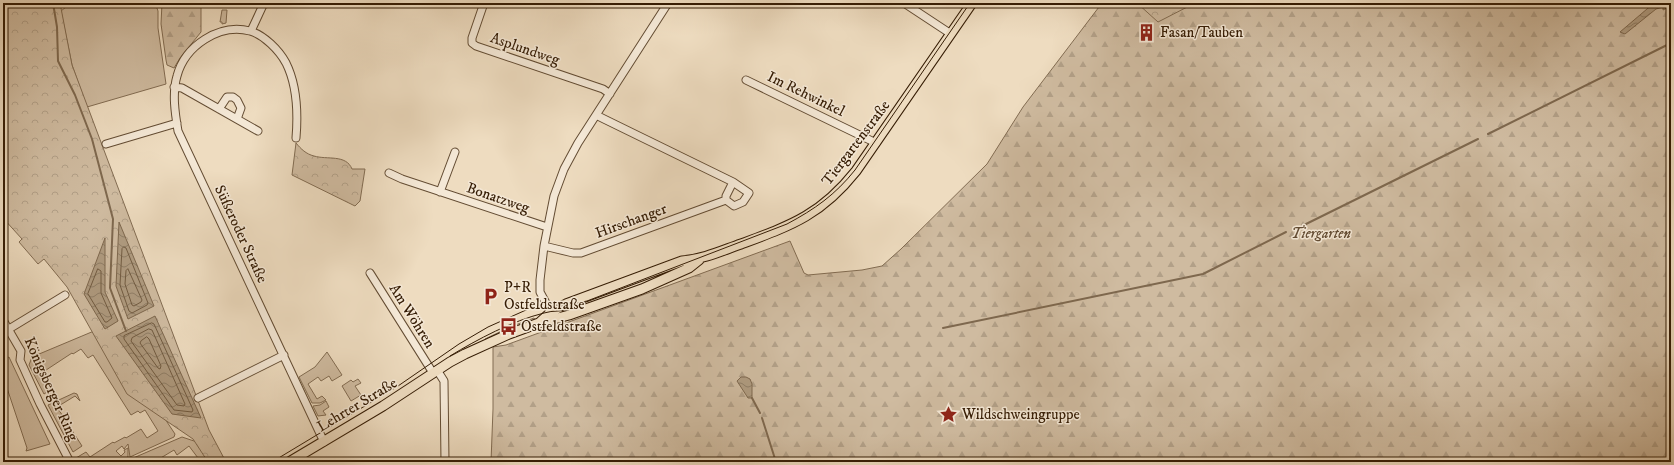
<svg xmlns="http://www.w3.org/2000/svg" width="1674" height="465" viewBox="0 0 1674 465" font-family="'IM FELL DW Pica',serif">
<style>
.grass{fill:#cfbba0;stroke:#826c52}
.forest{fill:url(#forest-firs);stroke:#826c52}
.park{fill:url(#park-crowns);stroke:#826c52}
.water{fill:url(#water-waves);stroke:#7e684e}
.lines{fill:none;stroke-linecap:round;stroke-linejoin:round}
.shore{stroke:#725c42;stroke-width:1}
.stream{stroke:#7e684e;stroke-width:2}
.minor-casing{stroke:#634c33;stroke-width:9}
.major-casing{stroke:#351c04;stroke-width:11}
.minor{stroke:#f4e8d6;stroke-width:7}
.major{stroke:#eedcc0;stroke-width:9}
.tram{stroke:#351c04;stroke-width:1}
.labels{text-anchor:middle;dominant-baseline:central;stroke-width:3;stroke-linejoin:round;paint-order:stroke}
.poi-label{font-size:15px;fill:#351c04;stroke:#f4e8d6;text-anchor:start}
.street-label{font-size:15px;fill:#351c04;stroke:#f4e8d6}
.park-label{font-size:15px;font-style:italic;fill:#634c33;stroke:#f4e8d6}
</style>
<defs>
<pattern id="forest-firs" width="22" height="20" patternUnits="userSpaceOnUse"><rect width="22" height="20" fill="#cfbba0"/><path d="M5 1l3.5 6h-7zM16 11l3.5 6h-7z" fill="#b2a088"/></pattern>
<pattern id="park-crowns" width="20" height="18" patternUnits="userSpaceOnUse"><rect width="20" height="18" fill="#cfbba0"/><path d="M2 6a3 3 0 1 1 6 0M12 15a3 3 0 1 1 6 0" fill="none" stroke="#b2a088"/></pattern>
<pattern id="water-waves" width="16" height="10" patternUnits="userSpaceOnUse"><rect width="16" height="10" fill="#af9b80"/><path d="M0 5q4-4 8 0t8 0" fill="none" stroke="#8f7e67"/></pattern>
</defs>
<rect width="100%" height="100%" fill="#eedcc0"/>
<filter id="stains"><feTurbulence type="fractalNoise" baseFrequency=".005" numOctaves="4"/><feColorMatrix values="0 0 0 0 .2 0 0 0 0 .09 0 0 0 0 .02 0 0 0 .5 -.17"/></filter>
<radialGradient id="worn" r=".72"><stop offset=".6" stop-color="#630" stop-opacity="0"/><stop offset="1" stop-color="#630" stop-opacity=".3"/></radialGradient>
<path class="grass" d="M71 3H155L158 11V28L166 84 87 107 72 65 61 11Z
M222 10H227L226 23 222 24V22H220Z
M534 318 535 320 486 341 485 339 510 327Z
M94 331 124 357 175 434 174 437 130 457 128 444 124 449 122 446 116 451 121 456 125 452 124 450 128 448V457L118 462H78L76 458 86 452 90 457 113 442 114 443 125 437 126 438 141 429 147 438 158 431 145 410 140 413 138 411 131 415 93 355 88 358 81 349 73 354 72 353 40 374 50 390 44 394 29 365 32 357Z
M327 352 342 375 332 381 329 376 321 381 318 377 308 384 317 399 322 396 326 400 320 403H312L299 377 315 367Z
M9 357 50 444 26 451 27 448 3 376V360Z
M358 379 361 383 355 386 361 395 351 401 342 386 351 380 353 382Z
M74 393 77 394 80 401 75 396 57 407 82 446 73 452 48 405Z
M326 401 329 407 323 411 326 415 318 416 313 406 320 405Z
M182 437 197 442 209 462H201L189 446 177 455 174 450 154 462H124Z"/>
<path class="forest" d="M162 3H201V32L180 58 174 68 167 65 166 60 161 24Z
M1102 3H1671V462H491L493 409V347L506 345 790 241 804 273 808 275 862 270 882 266 901 249 987 164 1023 107Z"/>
<path class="park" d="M3 3H60L72 65 209 430 226 462H208L193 439 127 394 67 287 44 259 38 264 19 242 22 239 3 218Z
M1137 3H1195L1158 22Z
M296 143C301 149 306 154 314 156 327 160 346 154 352 169H365L360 201 355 206 292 175Z"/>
<path class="water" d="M1654 3H1669L1667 8 1663 10V7L1656 9 1625 34 1620 32Z
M119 222 154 306 128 319 116 286Z
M105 238V292L118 321 105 329 84 294Z
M155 316 201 418 172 414 116 336Z
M741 377H746L750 379 752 384V398H748L737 381Z"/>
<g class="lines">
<path class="shore" d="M124 247 126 248 148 303 147 305 132 313 129 311 120 285 122 249Z
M98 269 101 271V293L112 318 107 322H105L88 294Z
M128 269 142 300 141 302 134 306 132 305 125 284 126 271Z
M152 323 154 324 193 410 192 412 174 410 124 339V336Z
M149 329 152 330 185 404 184 406 177 405 131 341 132 338Z
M147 337 149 339 161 366 160 369 158 368 140 343 141 341Z"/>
<path class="stream" d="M53 3 57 27 58 61 75 95 92 139 113 219 110 288 126 331
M1488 134 1671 43
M1304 225 1478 139
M943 328 1203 274 1286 232
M752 398 760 413
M762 418 776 462"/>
<defs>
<path id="minor" d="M484 3 472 38V43L476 46 603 89 610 94
M904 3 951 34
M251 31 264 3
M746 80 876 143
M174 87 182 88 258 131
M219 109 227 97H233L237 100 241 108 237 119
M596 115 604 119 733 182 749 193 743 202 734 206 726 200V196L733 182
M296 138C298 114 297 85 286 63 279 50 264 35 250 31 219 23 185 46 177 76 172 93 175 113 178 131L324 442
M106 144 177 123
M389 173 402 179 547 227
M440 192 455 152
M544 246 573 253H581L726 200
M370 273 433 373
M553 316 540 292V280L544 246 554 196 564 169 578 143 668 3
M3 320 21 351 20 360 40 404 70 462
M9 329 65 295
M437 370 444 381 445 462
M198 398 284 355"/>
<path id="major" d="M539 323 551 312 566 304 682 261C704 259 721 251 741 244 792 225 821 215 856 171L972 3
M289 462 383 406 450 362 465 354 509 334 539 323 569 315 642 289 689 268 699 260"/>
</defs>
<use href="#minor" class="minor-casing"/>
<use href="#major" class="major-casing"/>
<use href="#minor" class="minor"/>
<use href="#major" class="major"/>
<path class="tram" d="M450 356C478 339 512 321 544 313 553 310 563 312 572 309
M272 462 398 386 459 344 488 327 535 306 546 303 562 306 587 301 787 224C815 209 835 195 855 170L970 3"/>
</g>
<defs>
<symbol id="building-bare" viewBox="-9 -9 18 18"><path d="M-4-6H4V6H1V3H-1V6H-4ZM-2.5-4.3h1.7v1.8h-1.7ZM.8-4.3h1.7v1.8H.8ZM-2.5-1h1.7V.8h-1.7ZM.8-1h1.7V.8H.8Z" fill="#8f2418" stroke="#f4e8d6" stroke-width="2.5" paint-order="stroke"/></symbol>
<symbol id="parking-bare" viewBox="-9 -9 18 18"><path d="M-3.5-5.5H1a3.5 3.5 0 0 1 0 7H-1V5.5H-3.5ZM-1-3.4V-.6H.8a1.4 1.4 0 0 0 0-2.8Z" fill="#8f2418" stroke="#f4e8d6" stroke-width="2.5" paint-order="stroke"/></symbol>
<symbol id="bus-bare" viewBox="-9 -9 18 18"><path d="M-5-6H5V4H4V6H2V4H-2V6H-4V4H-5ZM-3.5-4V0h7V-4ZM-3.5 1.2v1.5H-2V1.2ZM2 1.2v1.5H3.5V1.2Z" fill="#8f2418" stroke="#f4e8d6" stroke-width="2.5" paint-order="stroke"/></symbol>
<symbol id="sight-bare" viewBox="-9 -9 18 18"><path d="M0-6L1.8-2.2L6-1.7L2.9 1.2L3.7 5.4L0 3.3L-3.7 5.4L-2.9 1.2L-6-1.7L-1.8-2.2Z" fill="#8f2418" stroke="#f4e8d6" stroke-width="2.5" paint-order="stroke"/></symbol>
</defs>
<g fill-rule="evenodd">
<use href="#building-bare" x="1134" y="20" width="25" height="25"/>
<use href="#parking-bare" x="478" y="284" width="25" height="25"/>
<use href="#bus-bare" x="496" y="314" width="25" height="25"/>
<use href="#sight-bare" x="936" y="402" width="25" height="25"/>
</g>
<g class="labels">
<g class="poi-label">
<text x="1160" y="32">Fasan/Tauben</text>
<text x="504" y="287">P+R<tspan x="504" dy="17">Ostfeldstraße</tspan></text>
<text x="521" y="326">Ostfeldstraße</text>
<text x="962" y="414">Wildschweingruppe</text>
</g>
<g class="street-label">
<text transform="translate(525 49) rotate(19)">Asplundweg</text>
<text transform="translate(806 94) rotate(26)">Im Rehwinkel</text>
<text transform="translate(856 143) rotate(-53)">Tiergartenstraße</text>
<text transform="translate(498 198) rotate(19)">Bonatzweg</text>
<text transform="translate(631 221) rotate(-20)">Hirschanger</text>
<text transform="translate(241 234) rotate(65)">Süßeroder Straße</text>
<text transform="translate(412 316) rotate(58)">Am Wöhren</text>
<text transform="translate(51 389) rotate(66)">Königsberger Ring</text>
<text transform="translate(357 405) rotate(-31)">Lehrter Straße</text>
</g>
<g class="park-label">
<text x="1321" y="233">Tiergarten</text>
</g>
</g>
<rect width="1674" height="465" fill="none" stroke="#eedcc0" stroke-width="16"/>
<rect x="4" y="4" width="1666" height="457" fill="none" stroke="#351c04" stroke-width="2"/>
<rect x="8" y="8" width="1658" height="449" fill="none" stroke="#351c04"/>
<rect width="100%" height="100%" filter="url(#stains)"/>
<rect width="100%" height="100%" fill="url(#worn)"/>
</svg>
